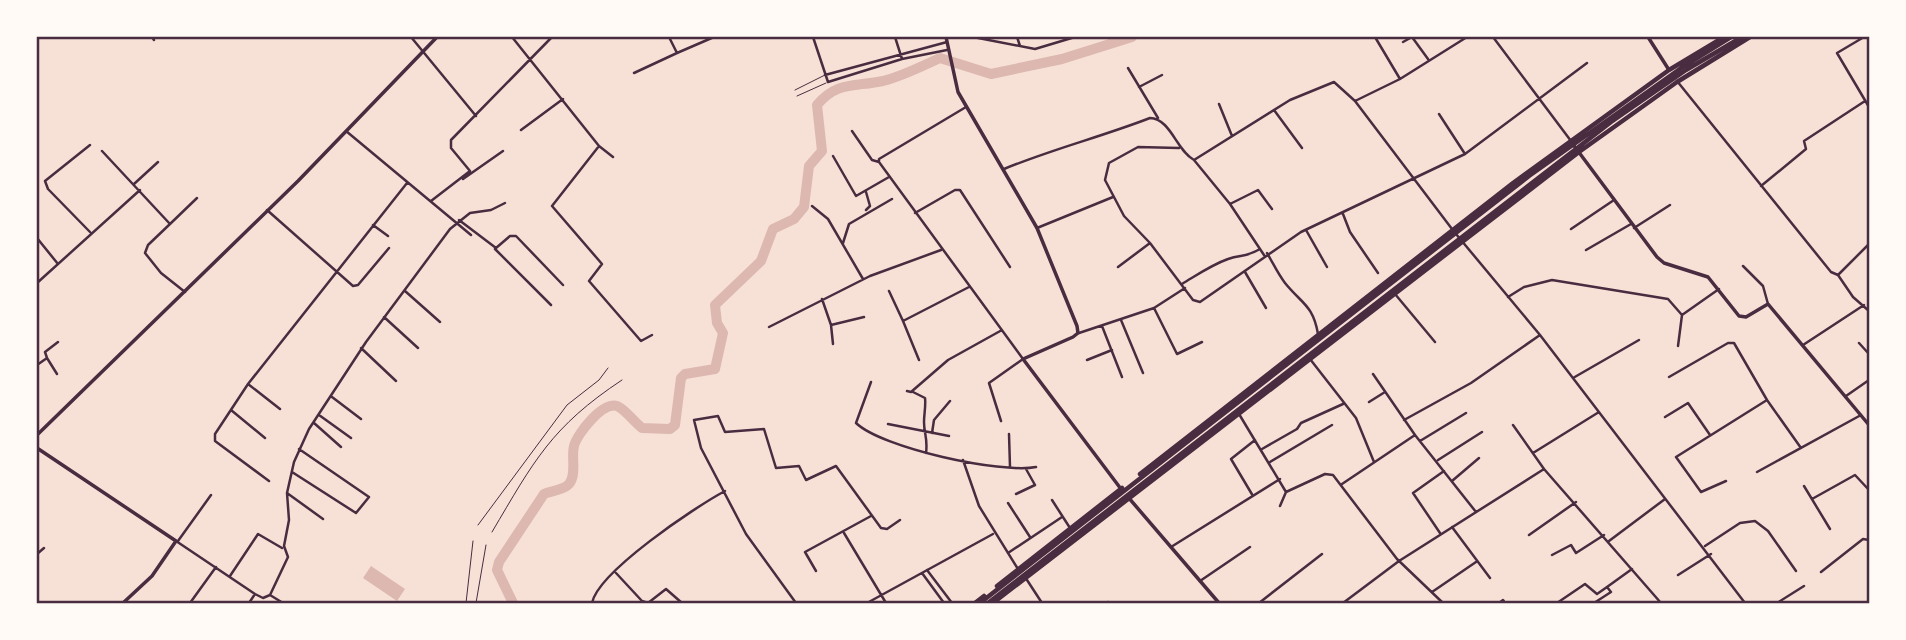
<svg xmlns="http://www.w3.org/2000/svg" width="1906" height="640" viewBox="0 0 1906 640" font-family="Lato,sans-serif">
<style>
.water{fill:#dcb8b0}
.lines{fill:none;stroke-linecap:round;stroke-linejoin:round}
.river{stroke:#dcb8b0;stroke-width:10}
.service{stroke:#4a2c40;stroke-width:1}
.minor{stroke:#4a2c40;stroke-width:2.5}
.tertiary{stroke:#4a2c40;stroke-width:3.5}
.primary{stroke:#4a2c40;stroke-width:4.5}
.neatline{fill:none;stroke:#4a2c40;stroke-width:2.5}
</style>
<rect width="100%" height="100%" fill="#f7e1d7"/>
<path class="water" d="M371 566 405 589 397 601 363 578Z"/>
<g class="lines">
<path class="river" d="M513 603 497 570 499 562 544 494C551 491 564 490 569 484 577 475 571 457 574 446 577 434 602 402 617 406 625 409 634 422 642 428L670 429 675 425 681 378 685 374 715 369 723 333 717 323 715 305 761 261 773 229 794 219 804 207 809 166 822 151 817 105C837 81 855 87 883 81 903 76 922 66 940 58L991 74 1062 59 1132 37"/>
<path class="service" d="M795 90 825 75
M797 96 826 83
M478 525 567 405 599 380 608 368
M492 532C534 461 551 427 622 380
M466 603 473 541
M476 603 486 545"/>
<path class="minor" d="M152 37 154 40
M411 37 476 116
M512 37 599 146 613 157
M669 37 677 53 714 37
M813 37 828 82 902 59 947 50
M895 37 902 59
M973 37 1035 49 1075 37
M1017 37 1020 46
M1375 37 1400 79
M1412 37 1428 59
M1493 37 1571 141
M1864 37 1837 53 1869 107
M1403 42 1412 37
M1128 68 1158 118
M634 73 677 53
M825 75 947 42
M1677 81 1831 272 1838 275
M1139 87 1162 75
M1355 101 1400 79 1467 37
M1219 104 1232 136
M1274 110 1302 148
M1439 114 1465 154
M521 130 563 99
M346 131 471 235
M852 131 872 160 879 162 1023 359 989 383 1001 421
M599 146 552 206 602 264 589 281 641 341 652 335
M1179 148 1138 147 1109 163 1105 180 1124 216 1150 243 1193 300 1200 302 1301 232 1465 154 1587 63
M102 151 170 224 148 245 145 253 161 273 185 292
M833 156 856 196 889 177
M1194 160 1230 204 1264 255
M879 162V159L966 107
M1004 169C1052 149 1101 137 1150 118 1171 119 1176 150 1194 160L1290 100 1334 82 1355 101 1452 229
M463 179 503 151
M134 184 158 162
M1761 186 1806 149 1804 141 1865 101
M866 192 870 206 866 210
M431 201 470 171 451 148V140L552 37
M1230 204 1258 190 1272 209
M812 206 828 219 863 279
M267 210 353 286 358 285 389 248
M915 213 955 190H960L1010 267
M1343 214 1350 232 1378 273
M459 220 496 248 510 236H516L563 285
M170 224 197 198
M373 225 388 236
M1037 228 1113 197
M1634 228 1670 205
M1571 229 1614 200
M1306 230 1327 267
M90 232 48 189 45 181 90 145
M1456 234 1540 335 1745 603
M37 238 58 264
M843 243 849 224 892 199
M495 249 551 305
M1586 250 1631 224
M1267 253C1273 263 1278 274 1285 283 1302 304 1313 305 1318 334
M1743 266 1763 286 1768 304
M1118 267 1150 243
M1245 272 1266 308
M1838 275 1853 297 1869 311
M1838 275 1869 244
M37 283 140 190
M1182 284C1197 275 1211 265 1228 259 1241 254 1245 258 1260 249
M405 291 440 322
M889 291 903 321
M1395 294 1435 342
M1508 297 1524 287 1552 280 1668 299 1682 315 1678 346
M822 299 831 325 833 344
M1154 308 1177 354 1202 342
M1682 315 1719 289
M384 317 418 348
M1121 320 1143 373
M831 325 864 317
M1102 326 1122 377
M769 327 870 276 941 250
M1079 333 1154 308 1185 288
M1859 343 1869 354
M1803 345 1864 305
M361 348 396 381
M47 358 57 374
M1310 359 1356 418 1374 462
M919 360 903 321 969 287
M1087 360 1112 350
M37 365 47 358 45 352 58 342
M1373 374 1415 435 1476 512
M1669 377 1728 343H1734L1767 400 1801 448
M1573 378 1639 340
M871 382 856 423C882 448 1001 474 1036 467
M248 384 280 409
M907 391 911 392 948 360 1002 330
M913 392 925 398C926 406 924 414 924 422 924 434 928 438 926 453
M1846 396 1869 380
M332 397 361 419
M1369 402 1385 392
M231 410 265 438
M1239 414 1286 492
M319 415 351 438
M1665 417 1688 403 1710 435
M1404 420 1471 383 1540 335
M314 423 341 447
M888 424 949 436
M1513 425 1544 469 1661 603
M932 433 934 420 950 401
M1009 434 1010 467
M1420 441 1466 413
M1262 449 1297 429 1301 423 1343 404
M1533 453 1599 412
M963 460 979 506 1018 569
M1438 460 1482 432
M1270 462 1332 425
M292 472 356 513 369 497 299 449
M1757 472 1861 415
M269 481 215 441V434L248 384 407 183
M1452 481 1479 458
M1726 481 1701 492 1676 457 1767 400
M1342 484 1415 435
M1804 486 1830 529
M287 493 323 519
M1016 494 1035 485 1026 469
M1253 496 1231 459 1255 440
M1812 499 1855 475 1869 490
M1052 500 1070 528
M1008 503 1030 537
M1280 506 1286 492 1325 474 1333 475 1397 559 1443 603
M1452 527 1490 578
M844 533 886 603
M1440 533 1413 493 1444 471
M1529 535 1576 502
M176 541 255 594 263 598 270 595
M178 541 211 495
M1609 541 1665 499
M1705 546 1740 523 1755 521 1768 531 1796 571
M1171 547 1280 479
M1008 553 1062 517
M37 554 44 548
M1552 555 1571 545 1576 553 1604 535
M927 570 952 603
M816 571 805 552 871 516
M1821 572 1863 539 1869 540
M616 573 642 601 648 603 666 589 682 603
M922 573 944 603
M1678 575 1711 554
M230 576 258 534 282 548
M1027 580 1042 603
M1200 581 1250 547
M1432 592 1476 562
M270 595 288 557 284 546 289 520 287 493 294 462 309 429 366 342 450 229 470 213 491 210 505 203
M270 595 283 603
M1108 602V603
M190 603 216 567
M249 603 255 594
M592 603C598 572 695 507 725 491
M796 603 746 534 701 448 694 420 718 416 725 432 764 429 776 468 799 466 806 480 836 466 881 528 887 529 900 520
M867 603 993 534
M1259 603 1322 554
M1343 603 1399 561 1544 469
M1499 603 1503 600 1505 603
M1557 603 1585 584 1597 594 1607 587
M1594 603 1611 592 1607 587 1632 569
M1777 603 1804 586"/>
<path class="tertiary" d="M946 37 958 92 1037 228 1077 326 1078 333 1073 337 1023 359 1121 489
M1648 37 1669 70
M1572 143 1657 257 1664 263 1708 277 1739 316 1746 317 1768 304 1869 425
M37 435 298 181 437 37
M37 448 176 541 152 576 123 603
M1128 497 1219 603"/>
<path class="primary" d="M1140 474 1513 183 1669 70 1724 37
M997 586 1122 488
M975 603 984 596
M980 603 1529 176 1684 66 1731 37
M988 603 1611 122 1686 70 1742 37
M993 603 1579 152 1677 82 1750 37"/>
</g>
<rect width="1906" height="640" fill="none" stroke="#fffaf5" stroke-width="77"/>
<rect x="38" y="38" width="1830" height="564" class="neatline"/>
</svg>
